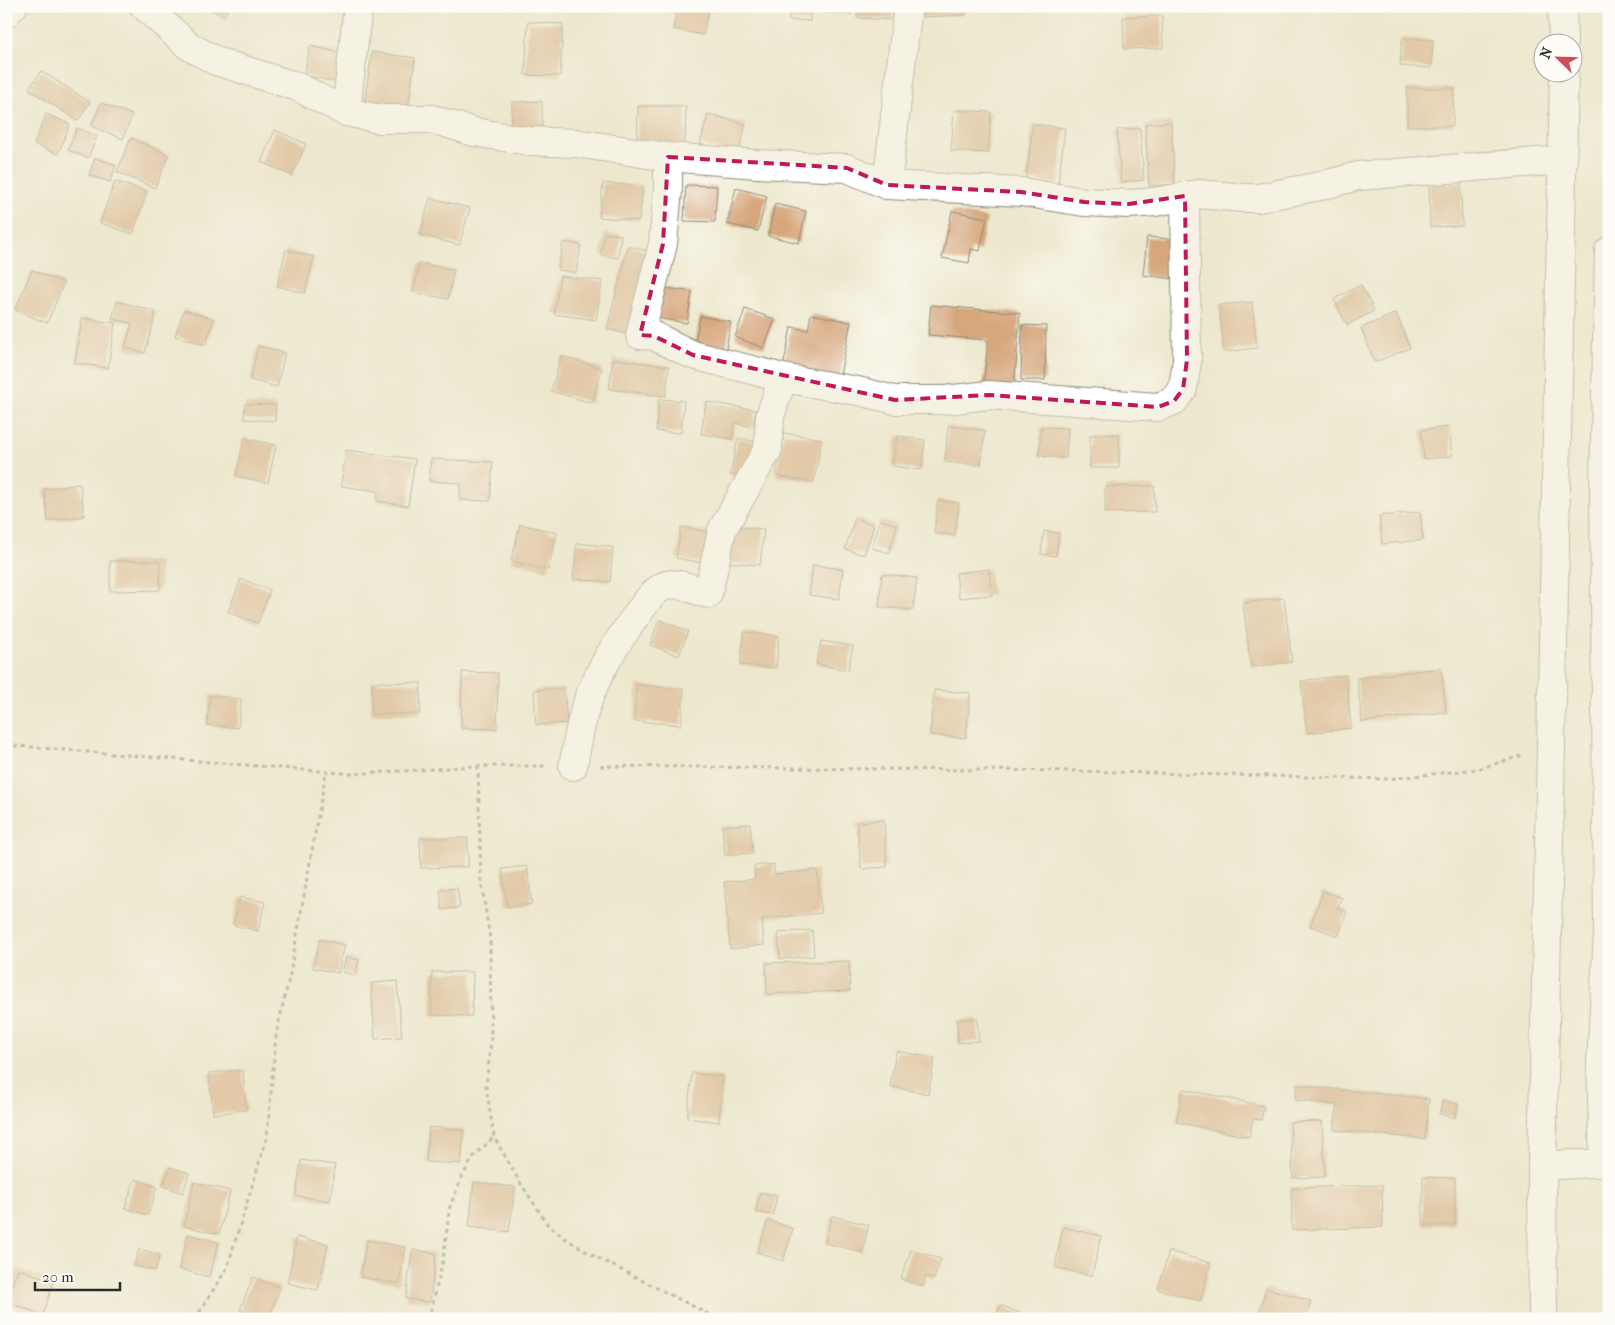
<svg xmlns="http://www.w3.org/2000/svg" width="1615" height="1325" viewBox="0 0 1615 1325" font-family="'IM FELL French Canon',serif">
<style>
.building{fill:#d6a67b}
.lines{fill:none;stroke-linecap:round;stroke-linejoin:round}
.minor-casing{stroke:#8c8a7c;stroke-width:30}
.secondary-casing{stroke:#8c8a7c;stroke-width:30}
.path{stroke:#8c8a7c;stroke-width:3;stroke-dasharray:4 4;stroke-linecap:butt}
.minor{stroke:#fff;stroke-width:28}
.secondary{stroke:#fff;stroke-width:28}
.marked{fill:none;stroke:#c2185b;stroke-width:4;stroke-dasharray:10 6;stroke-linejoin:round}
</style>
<rect width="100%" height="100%" fill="#fdfcf7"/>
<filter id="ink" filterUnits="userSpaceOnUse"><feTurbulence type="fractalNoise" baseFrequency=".02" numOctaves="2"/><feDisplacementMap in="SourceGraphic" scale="10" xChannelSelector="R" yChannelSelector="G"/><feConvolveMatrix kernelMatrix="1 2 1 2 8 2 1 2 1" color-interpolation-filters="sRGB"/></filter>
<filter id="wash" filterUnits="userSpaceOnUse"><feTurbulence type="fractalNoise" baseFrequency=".0096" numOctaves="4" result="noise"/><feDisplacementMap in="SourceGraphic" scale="20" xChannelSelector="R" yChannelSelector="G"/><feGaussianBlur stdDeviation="1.12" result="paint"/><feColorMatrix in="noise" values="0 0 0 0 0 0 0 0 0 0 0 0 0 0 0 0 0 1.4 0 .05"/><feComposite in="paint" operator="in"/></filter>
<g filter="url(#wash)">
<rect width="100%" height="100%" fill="#ede8cd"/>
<g id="blocks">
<path class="building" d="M204 6H229L224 16Z
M678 6 709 8 703 35 673 29Z
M790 6H811L810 21 789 20Z
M816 6H851V14L815 12Z
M858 6H894L893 20 857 18Z
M923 6H965V15L923 17Z
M1162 16 1163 48 1124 49 1123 17Z
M528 22 563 24 560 76 525 75Z
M1402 38 1433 40 1431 68 1400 66Z
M310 46 341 53 335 82 304 75Z
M372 52 415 58 408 110 364 104Z
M41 71 90 102 78 121 29 89Z
M1407 88H1454L1453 126H1407Z
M542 101V134L511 135 512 102Z
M101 103 132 115 123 139 91 126Z
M638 106H686L685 146H637Z
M954 110 991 112 988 153 951 151Z
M46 114 70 124 58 154 34 144Z
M708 114 746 124 738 155 700 144Z
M1171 122 1175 184 1149 186 1145 124Z
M1033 124 1065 128 1058 184 1026 179Z
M77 128 97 136 88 158 68 150Z
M1140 128 1144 180 1121 182 1117 130Z
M275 130 306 144 292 176 261 162Z
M131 138 169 155 155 188 117 172Z
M95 158 116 165 110 182 89 175Z
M115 181 147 192 133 234 100 223Z
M1461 182 1462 226 1430 227 1429 183Z
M603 183 643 186 639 221 599 217Z
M686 185 717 186 715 222 684 221Z
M736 188 767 196 758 231 727 224Z
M430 198 470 208 459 245 420 235Z
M775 204 806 211 799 243 768 236Z
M952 211 987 218 980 251 971 249 969 263 942 258Z
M604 233 621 235 618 258 601 255Z
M1147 237 1180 240 1175 279 1143 275Z
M563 242 581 245 576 273 558 270Z
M628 246 652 252 631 335 607 329Z
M286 250 314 257 305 293 277 286Z
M419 263 454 270 448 299 413 292Z
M32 270 64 283 47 323 15 310Z
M560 276 602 281 596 320 554 314Z
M1361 285 1374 311 1347 325 1334 299Z
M660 287 692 292 687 323 655 318Z
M117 301 156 312 145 353 125 348 132 323 112 319Z
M1252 302 1257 348 1224 352 1219 305Z
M931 305 1020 313 1014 390 983 388 988 340 928 335Z
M745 309 775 319 764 348 735 337Z
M184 310 214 319 206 345 175 336Z
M1396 313 1410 348 1375 362 1361 328Z
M811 314 851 322 838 384 782 373 791 327 808 330Z
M700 316 731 322 725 353 694 347Z
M82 318 115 323 108 368 75 363Z
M1022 325 1046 326 1045 380H1021Z
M258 346 285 353 277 387 250 380Z
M561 356 602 368 592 403 551 391Z
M613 359 669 366 666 396 609 389Z
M659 399 684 401 681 433 656 431Z
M706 402 756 410 753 427 735 423 732 439 701 434Z
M245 404 276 405 275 421 244 419Z
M948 426 985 430 981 465 945 462Z
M1041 427 1068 428 1066 458 1039 456Z
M1449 427 1452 456 1424 459 1421 430Z
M784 433 822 439 814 482 776 476Z
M1119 434V468H1090V435Z
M897 436 925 440 921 470 892 466Z
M244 438 276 445 268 483 236 476Z
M738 438 756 442 748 479 730 475Z
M346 450 415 459 408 506 377 501 378 491 341 486Z
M431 459 493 462 490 501 459 500 461 483 429 481Z
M80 484 84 516 48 521 44 489Z
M1154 486 1155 512 1105 513V487Z
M938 500 959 503 955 535 934 533Z
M1420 512 1423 540 1382 544 1379 516Z
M855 518 874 525 864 555 845 549Z
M880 520 897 525 889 553 872 548Z
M520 524 557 533 548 570 511 561Z
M729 526 764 529 760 565 726 562Z
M681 527 714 533 708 564 676 558Z
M1044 531 1059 533 1056 556 1041 554Z
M577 543 613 547 610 582 573 579Z
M110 561H160V590L110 591Z
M813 565 843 569 839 599 809 595Z
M989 569 992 595 959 598 956 573Z
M882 574 917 578 913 610 879 607Z
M241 579 270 590 258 623 228 612Z
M1284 598 1292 662 1251 667 1243 603Z
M659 620 688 631 679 656 650 645Z
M744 632 779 636 776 668 740 665Z
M821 641 853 646 848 670 816 664Z
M1441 668 1446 712 1362 722 1357 678Z
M462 672 498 673 497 729 461 728Z
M1346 675 1351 728 1307 733 1301 681Z
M372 682 421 683 420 714H371Z
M637 685 684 689 681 725 634 721Z
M564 688 567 723 536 725 534 690Z
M934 690 970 693 966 738 930 735Z
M210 695 241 699 238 728 207 725Z
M884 820 887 867 861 869 857 822Z
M750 824 753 853 725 855 722 826Z
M420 838H468V867L421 868Z
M774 864V874L817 870 821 913 762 919 764 945 730 949 724 882 755 879 754 866Z
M527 866 532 904 507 907 502 869Z
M457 888 460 907 442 910 440 890Z
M1323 891 1342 898 1338 908 1347 912 1338 936 1310 926Z
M240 897 265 902 258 931 233 925Z
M812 930 814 956 780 959 778 933Z
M320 939 345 945 338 973 313 968Z
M346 957 359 960 355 975 342 972Z
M849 961 850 991 767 994 766 963Z
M432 972H473L472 1016 431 1015Z
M397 981 402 1037 375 1039 371 983Z
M977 1018 979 1041 958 1043 957 1020Z
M896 1051 935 1058 928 1094 890 1086Z
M243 1070 246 1110 213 1114 209 1073Z
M692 1073 723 1077 719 1122 687 1118Z
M1297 1085 1429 1099 1425 1139 1334 1130 1337 1105 1295 1100Z
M1183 1089 1264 1106 1261 1120 1253 1119 1249 1137 1176 1122Z
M1443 1100 1458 1104 1455 1118 1439 1114Z
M1322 1121 1325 1177 1293 1178 1290 1122Z
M429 1127 464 1130 461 1164 426 1162Z
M301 1160 335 1165 330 1201 296 1196Z
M170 1167 189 1173 183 1193 163 1186Z
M1423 1177 1455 1178V1225H1423Z
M135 1179 157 1187 148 1215 125 1208Z
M194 1182 230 1191 219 1234 184 1226Z
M474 1182 515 1187 509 1232 469 1227Z
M1382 1185 1383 1227 1292 1230 1291 1188Z
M760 1192 777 1196 773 1215 756 1212Z
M832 1216 869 1225 862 1252 825 1243Z
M768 1220 793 1229 783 1261 757 1252Z
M1063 1227 1101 1236 1092 1276 1055 1267Z
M188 1234 219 1242 209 1277 179 1269Z
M297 1237 328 1244 318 1290 287 1283Z
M367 1240 406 1247 399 1284 360 1277Z
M139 1249 160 1255 155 1271 134 1265Z
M412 1250 436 1253 430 1302 406 1299Z
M911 1250 941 1259 934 1279 926 1276 923 1286 901 1279Z
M1169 1251 1211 1263 1200 1301 1158 1289Z
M18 1269 54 1281 43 1315 6 1302Z
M253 1277 280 1288 268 1319H264L240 1310Z
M1266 1288 1311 1301 1306 1319H1257Z
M1001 1305 1033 1319H995Z"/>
</g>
</g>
<g filter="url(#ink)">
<use href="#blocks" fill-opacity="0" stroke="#8c8a7c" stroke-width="1"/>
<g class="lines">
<defs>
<path id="minor" d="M144 6 189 46 216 61 298 87 346 112 380 119H432L474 132 528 141 575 143 668 157 757 164 847 168 887 185 1021 192 1084 202 1129 204 1155 202 1198 194 1244 198H1258L1320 186 1358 176 1563 160
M6 13 13 6
M346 112 358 6
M668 157V190L663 244 640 335 654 336 693 355 783 378 858 391 895 400H945L989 395 1158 407 1174 401 1183 389 1187 360 1185 196
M887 185 908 6
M573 766C577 746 580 725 586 706 597 672 617 642 638 613 645 604 653 591 664 586 677 580 696 591 708 594L722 530 768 449 770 416 783 378
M1604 1163 1601 1063 1608 931 1604 485 1609 251
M1542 1166 1609 1162"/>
<path id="secondary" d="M1562 6 1563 42
M1543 1319 1542 1166 1551 746 1564 72"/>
</defs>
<use href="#minor" class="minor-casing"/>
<use href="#secondary" class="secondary-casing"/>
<path class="path" d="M6 745 353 774 478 766H547
M478 766 481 880 490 939 491 1042 486 1086 494 1137 518 1179 548 1225 566 1239 596 1257 718 1319
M600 766 1074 771 1387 779 1478 769 1524 755
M195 1319 227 1268 267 1137 276 1035 290 974 326 772
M429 1319 443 1260 450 1206 462 1177 474 1156 494 1137"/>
<use href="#minor" class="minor"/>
<use href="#secondary" class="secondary"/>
</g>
</g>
<path d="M0 0H1615V1325H0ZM668 157 847 168 887 185 1021 192 1084 202 1129 204 1185 196 1187 360 1183 389 1174 401 1158 407 989 395 895 400 693 355 654 336 640 335 663 244Z" fill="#ede8cd" fill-opacity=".55" fill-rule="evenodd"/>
<path class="marked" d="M668 157 847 168 887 185 1021 192 1084 202 1129 204 1185 196 1187 360 1183 389 1174 401 1158 407 989 395 895 400 693 355 654 336 640 335 663 244Z"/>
<rect width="1615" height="1325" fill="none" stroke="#fdfcf7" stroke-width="25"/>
<g transform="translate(1558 58) rotate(293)"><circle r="24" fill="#fdfcf7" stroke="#a9a8a5"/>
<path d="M0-4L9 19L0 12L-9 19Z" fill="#d1495b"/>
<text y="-8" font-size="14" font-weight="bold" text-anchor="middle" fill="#2b2b2b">N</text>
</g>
<path d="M35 1282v8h85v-8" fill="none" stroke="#2b2b2b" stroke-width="2.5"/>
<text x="42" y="1282" font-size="15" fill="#2b2b2b" stroke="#fdfcf7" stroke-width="4" paint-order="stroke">20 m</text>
</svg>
